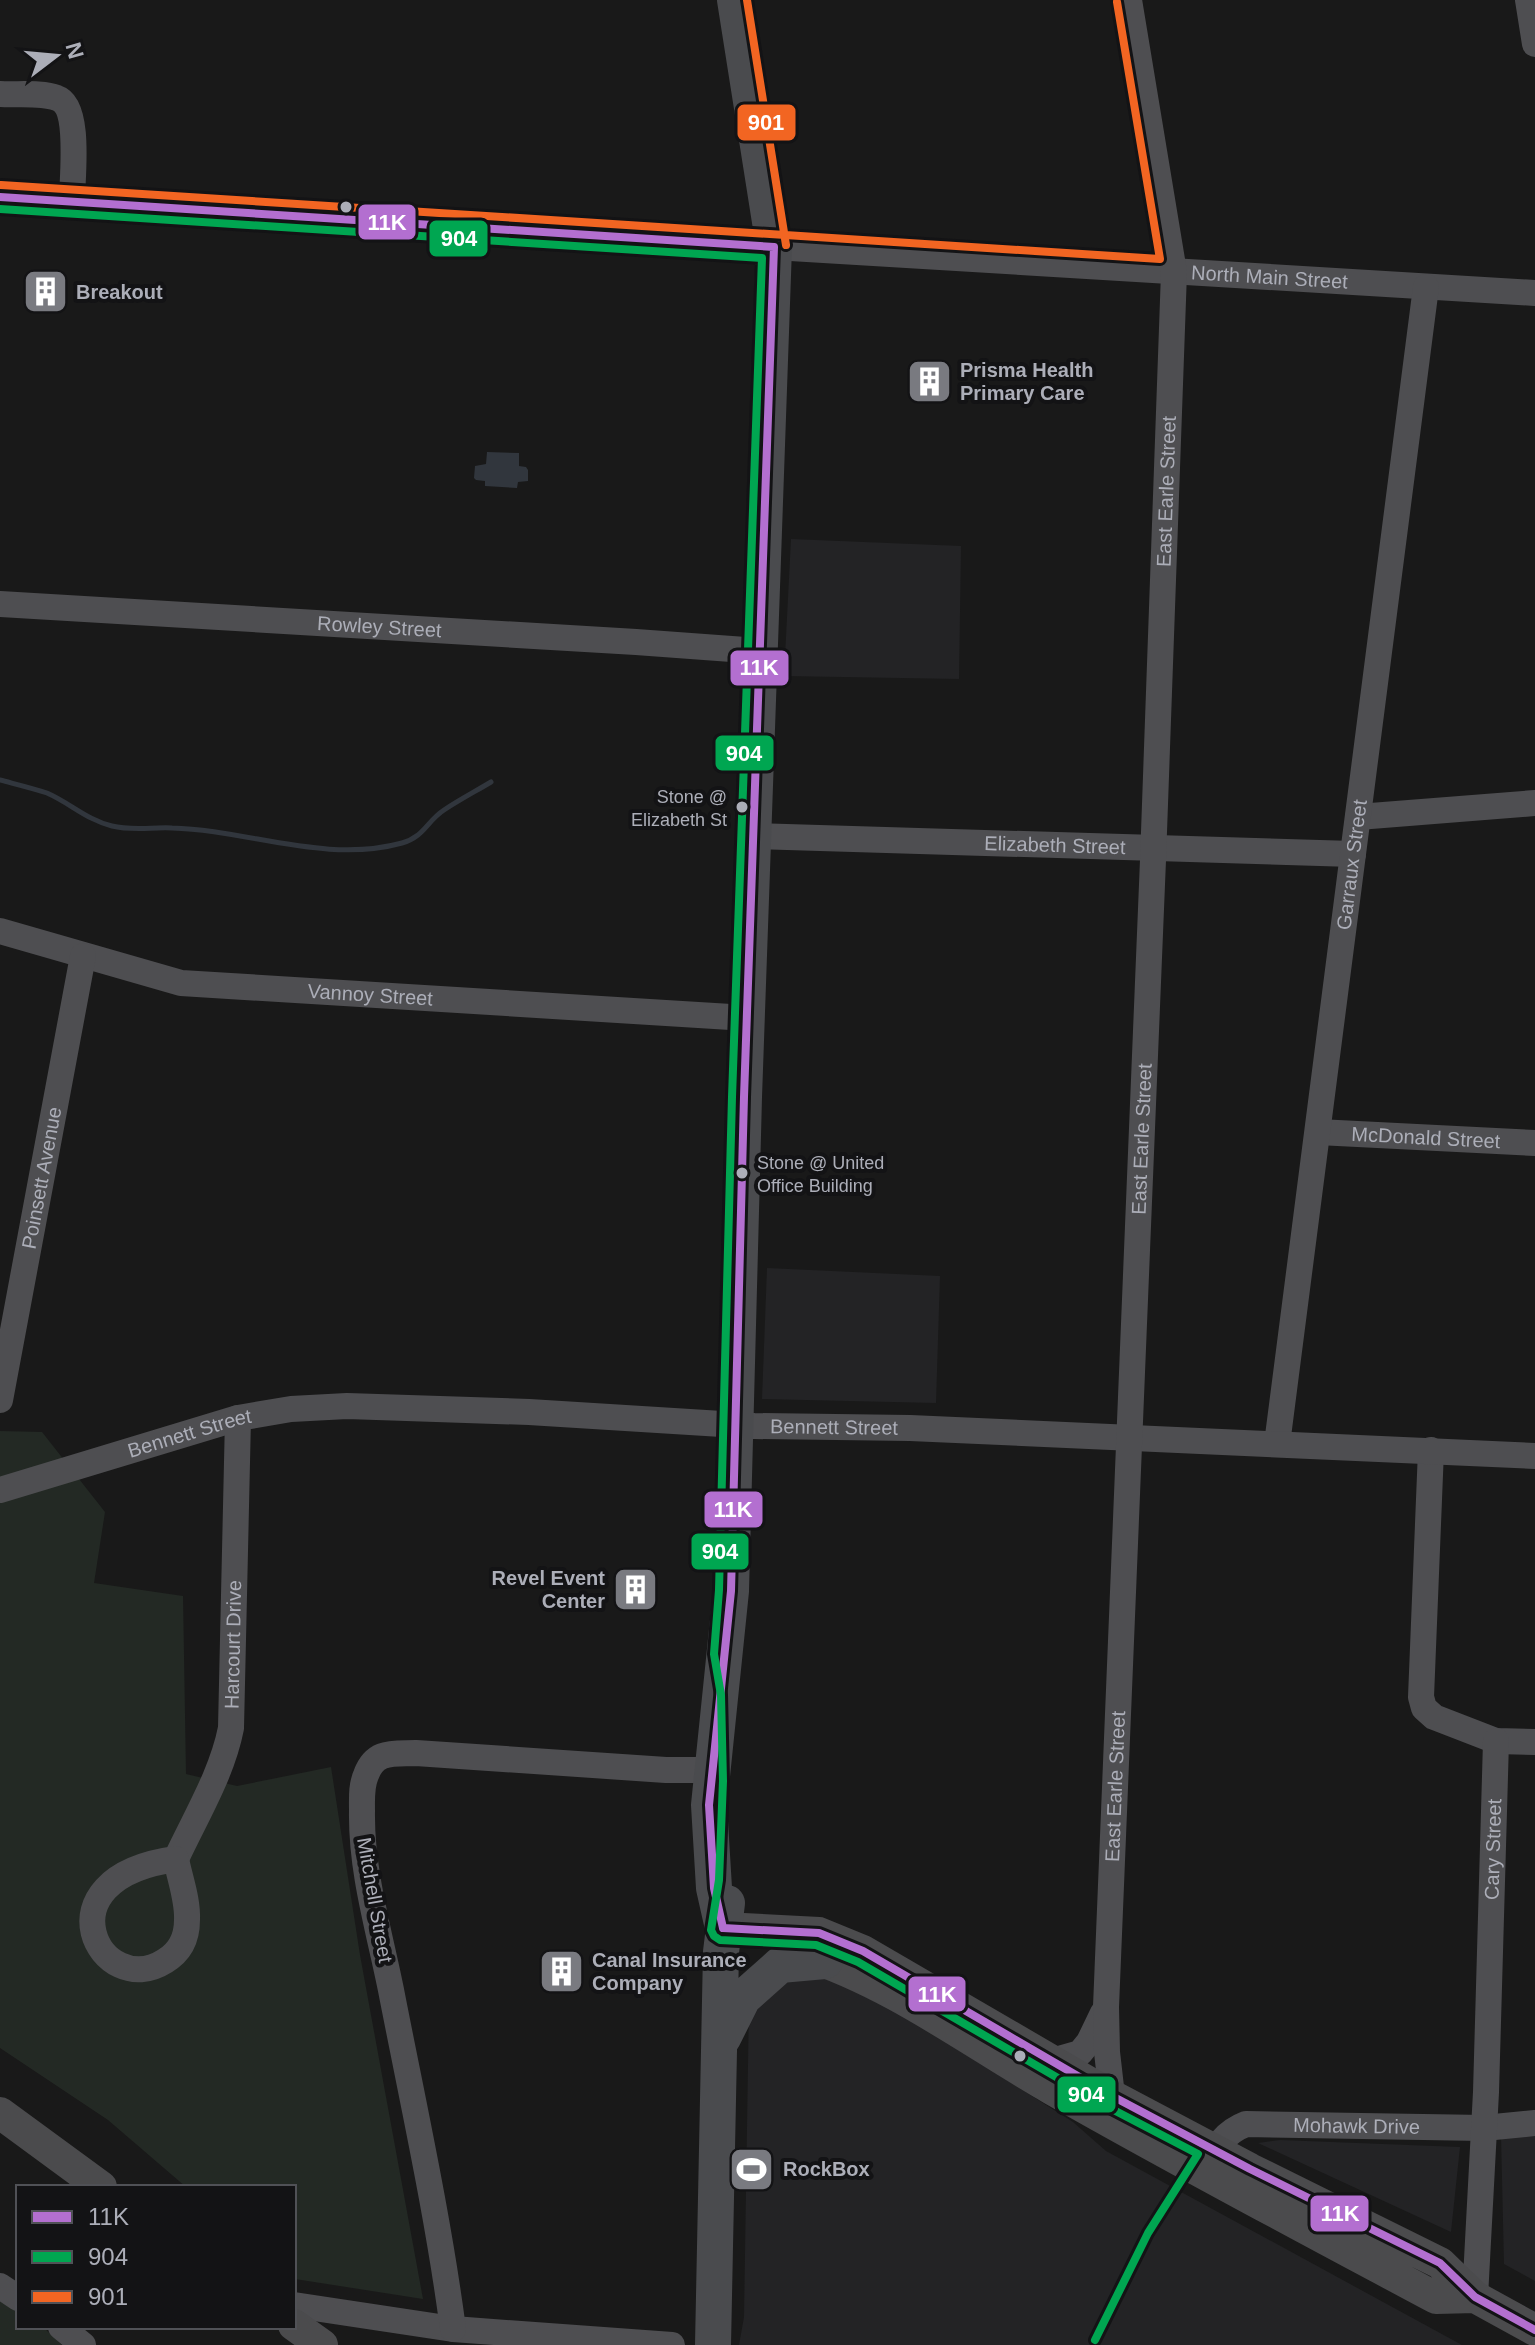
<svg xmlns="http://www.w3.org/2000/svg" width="1535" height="2345" viewBox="0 0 1535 2345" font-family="Arial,sans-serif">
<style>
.built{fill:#232325}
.green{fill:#232924}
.water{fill:#31363d}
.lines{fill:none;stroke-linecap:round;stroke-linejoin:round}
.stream{stroke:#31363d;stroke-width:5}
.minor{stroke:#4e4e51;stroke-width:26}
.major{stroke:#4b4b4d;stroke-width:32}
.highway{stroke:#4a4b4e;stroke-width:36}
.bus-1-casing{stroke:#131315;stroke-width:14}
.bus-2-casing{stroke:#131315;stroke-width:14}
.bus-3-casing{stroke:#131315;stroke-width:14}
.bus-1{stroke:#b36fd0;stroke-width:8}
.bus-2{stroke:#00a651;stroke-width:8}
.bus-3{stroke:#f26522;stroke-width:8}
.bus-dot{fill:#acaeb8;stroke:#131315;stroke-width:3}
.labels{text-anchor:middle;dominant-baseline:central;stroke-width:8;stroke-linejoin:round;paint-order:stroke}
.bus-label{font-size:18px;fill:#acaeb8;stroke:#131315;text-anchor:end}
.street-label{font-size:20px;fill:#acaeb8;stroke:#131315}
.poi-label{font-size:20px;font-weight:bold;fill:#acaeb8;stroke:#131315;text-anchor:start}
.line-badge{stroke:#131315;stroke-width:3}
.badge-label{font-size:22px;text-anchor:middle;font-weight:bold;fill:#fff}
</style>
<rect width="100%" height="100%" fill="#191919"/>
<path class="built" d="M791 539 961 546 959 679 784 676Z
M767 1268 940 1276 936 1403 762 1399Z
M782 1971H814L870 1991 956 2048 1073 2122 1106 2151 1462 2345H739L744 2317 749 2002Z
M1535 2131V2281L1504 2264 1501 2136Z
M1280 2140 1460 2147 1451 2232 1258 2143Z"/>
<path class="green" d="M0 1431 42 1432 105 1512 94 1583 183 1596 186 1774 237 1786 331 1767 360 1955 423 2299 295 2279 294 2187H186L108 2120 0 2048Z
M0 2299 18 2311V2327H43L62 2345H0Z"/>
<path class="water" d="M487 452 519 453V466L526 467 528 470V481L518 482 517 488 485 486V481L476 480 474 478 475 466 486 464Z"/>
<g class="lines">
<path class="stream" d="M0 780C15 784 32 788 47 793 70 803 87 820 112 826 132 831 152 827 172 828 248 830 326 864 402 843 424 837 427 821 444 810 459 800 476 791 491 782"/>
<g class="minor">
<path d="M1528 0 1535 44"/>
<path d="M0 94C18 95 41 92 57 98 81 106 72 179 72 200"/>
<path id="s1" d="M0 197 101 202 774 247 1535 293"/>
<path id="s2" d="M0 604 636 642 759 651"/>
<path d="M1358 817 1535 803"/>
<path id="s3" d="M755 836 1353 854"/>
<path id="s4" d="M0 931 181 983 747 1018"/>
<path id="s5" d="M1318 1132 1535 1143"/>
<path id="s6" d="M0 1400 83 956"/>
<path id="s7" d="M1277 1444 1426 287"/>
<path d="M1431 1450 1421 1697 1424 1708 1434 1717 1496 1741 1535 1742"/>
<path id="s8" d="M0 1490 238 1418 291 1409 347 1406 529 1412 754 1426 910 1428 1535 1456"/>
<path id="s9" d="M176 1859C196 1816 222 1774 231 1728L238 1418"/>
<path d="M176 1859C180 1879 188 1900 187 1920 187 1938 180 1952 165 1961 101 2002 35 1878 176 1859Z"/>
<path d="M1052 2061 1080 2053 1089 2042 1103 2013"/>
<path id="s10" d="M1112 2096 1107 2052 1106 2007 1153 860 1174 272 1129 0"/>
<path id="s11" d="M1206 2166C1217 2146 1225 2132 1246 2124L1484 2128 1535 2123"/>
<path d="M0 2286 18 2298"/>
<path id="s12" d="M1475 2297 1486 2092 1496 1741"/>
<path d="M294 2305 453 2329 672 2345"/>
<path d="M61 2327 83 2345"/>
<path d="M453 2329C438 2215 413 2103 391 1990 379 1930 361 1872 362 1811 362 1799 361 1786 366 1775 375 1750 393 1754 416 1753L666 1770H712"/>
</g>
<path class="major" d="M723 1928 819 1933 863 1951 1112 2096 1250 2169 1440 2263 1475 2297 1535 2330
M802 1954C893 1983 970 2042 1052 2089 1178 2161 1307 2229 1436 2298L1475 2297
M0 2113 101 2187
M294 2325 322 2345"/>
<path class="highway" d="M723 1928 714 1888 709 1805 731 1591 744 1097 774 247 735 0
M723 2038 743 1998 780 1965 825 1961
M713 2345 721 1952 727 1903"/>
<defs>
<path id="bus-1" d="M0 197 774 247
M723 1928 714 1888 709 1805 731 1591 744 1097 774 247
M723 1928 819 1933 863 1951 1112 2096 1250 2169 1440 2263 1475 2297 1535 2330"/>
<path id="bus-2" d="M0 209 762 258 732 1097 719 1590 714 1654 721 1695 723 1781 719 1880 711 1930 714 1936 720 1940 816 1945 858 1962 1106 2106 1198 2154 1148 2233 1095 2340"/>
<path id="bus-3" d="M747 0 786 245
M1 185 1160 259 1117 2"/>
</defs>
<use href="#bus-1" class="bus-1-casing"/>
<use href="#bus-2" class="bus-2-casing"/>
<use href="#bus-3" class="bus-3-casing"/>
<use href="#bus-1" class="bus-1"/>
<use href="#bus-2" class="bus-2"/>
<use href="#bus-3" class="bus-3"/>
</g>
<defs>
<symbol id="building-square" viewBox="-11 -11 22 22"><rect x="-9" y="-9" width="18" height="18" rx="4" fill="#797a80" stroke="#131315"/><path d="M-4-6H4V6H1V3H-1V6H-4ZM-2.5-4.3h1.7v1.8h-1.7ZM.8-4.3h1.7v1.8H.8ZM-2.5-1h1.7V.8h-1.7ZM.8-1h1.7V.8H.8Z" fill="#fff"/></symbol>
<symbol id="stadium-square" viewBox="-11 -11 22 22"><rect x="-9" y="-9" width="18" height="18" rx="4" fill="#797a80" stroke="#131315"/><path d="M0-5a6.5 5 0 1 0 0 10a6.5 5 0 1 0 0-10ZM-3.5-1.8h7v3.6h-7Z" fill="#fff"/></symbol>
</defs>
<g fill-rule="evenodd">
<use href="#building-square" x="20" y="266" width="51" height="51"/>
<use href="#building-square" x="904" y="356" width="51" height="51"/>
<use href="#building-square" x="610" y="1564" width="51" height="51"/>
<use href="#building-square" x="536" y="1946" width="51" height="51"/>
<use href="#stadium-square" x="726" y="2144" width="51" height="51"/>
</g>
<g class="bus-dot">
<circle cx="346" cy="207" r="7"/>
<circle cx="742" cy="807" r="7"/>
<circle cx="742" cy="1173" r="7"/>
<circle cx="1020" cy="2056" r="7"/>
</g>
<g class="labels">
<g class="bus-label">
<text x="727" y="797">Stone @<tspan x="727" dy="23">Elizabeth St</tspan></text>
<text x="757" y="1163" text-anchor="start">Stone @ United<tspan x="757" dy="23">Office Building</tspan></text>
</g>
<g class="street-label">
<text stroke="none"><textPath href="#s1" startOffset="1272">North Main Street</textPath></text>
<text stroke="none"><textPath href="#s10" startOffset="1606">East Earle Street</textPath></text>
<text stroke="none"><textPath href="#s2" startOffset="380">Rowley Street</textPath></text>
<text stroke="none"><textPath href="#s3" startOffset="300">Elizabeth Street</textPath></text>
<text stroke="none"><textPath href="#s7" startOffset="584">Garraux Street</textPath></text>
<text stroke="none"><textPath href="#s4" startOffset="378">Vannoy Street</textPath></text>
<text stroke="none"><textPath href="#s5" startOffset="108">McDonald Street</textPath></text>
<text stroke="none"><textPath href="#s10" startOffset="958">East Earle Street</textPath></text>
<text stroke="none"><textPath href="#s6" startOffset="226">Poinsett Avenue</textPath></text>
<text stroke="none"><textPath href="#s8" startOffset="846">Bennett Street</textPath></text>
<text stroke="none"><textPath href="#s8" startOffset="198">Bennett Street</textPath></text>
<text stroke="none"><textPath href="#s9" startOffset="226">Harcourt Drive</textPath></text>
<text stroke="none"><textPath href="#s10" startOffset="310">East Earle Street</textPath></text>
<text stroke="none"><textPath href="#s12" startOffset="448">Cary Street</textPath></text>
<text transform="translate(375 1900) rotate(80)">Mitchell Street</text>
<text stroke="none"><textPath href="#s11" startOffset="170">Mohawk Drive</textPath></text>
</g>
<g class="poi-label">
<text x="76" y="292">Breakout</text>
<text x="960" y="370">Prisma Health<tspan x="960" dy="23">Primary Care</tspan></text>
<text x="605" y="1578" text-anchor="end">Revel Event<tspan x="605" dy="23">Center</tspan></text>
<text x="592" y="1960">Canal Insurance<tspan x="592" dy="23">Company</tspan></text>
<text x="783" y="2169">RockBox</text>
</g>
</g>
<g class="line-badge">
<rect x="736" y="103" width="61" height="39" rx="8" fill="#f26522"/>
<rect x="357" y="203" width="60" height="38" rx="8" fill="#b36fd0"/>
<rect x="428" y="219" width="61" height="39" rx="8" fill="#00a651"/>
<rect x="729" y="649" width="61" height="38" rx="8" fill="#b36fd0"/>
<rect x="714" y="734" width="61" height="38" rx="8" fill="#00a651"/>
<rect x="703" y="1490" width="61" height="39" rx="8" fill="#b36fd0"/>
<rect x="690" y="1532" width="60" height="39" rx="8" fill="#00a651"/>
<rect x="907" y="1975" width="60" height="38" rx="8" fill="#b36fd0"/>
<rect x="1056" y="2075" width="61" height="39" rx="8" fill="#00a651"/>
<rect x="1309" y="2194" width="61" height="39" rx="8" fill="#b36fd0"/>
</g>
<g class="badge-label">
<text x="766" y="130">901</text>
<text x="387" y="230">11K</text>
<text x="459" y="246">904</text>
<text x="759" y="675">11K</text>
<text x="744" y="761">904</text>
<text x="733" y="1517">11K</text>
<text x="720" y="1559">904</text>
<text x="937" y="2002">11K</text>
<text x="1086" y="2102">904</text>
<text x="1340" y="2221">11K</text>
</g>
<rect x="16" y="2185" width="280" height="144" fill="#131315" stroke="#505156" stroke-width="2"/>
<rect x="32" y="2211" width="40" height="12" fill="#b36fd0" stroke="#505156" stroke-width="2"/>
<text x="88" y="2225" font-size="24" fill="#acaeb8">11K</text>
<rect x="32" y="2251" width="40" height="12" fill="#00a651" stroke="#505156" stroke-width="2"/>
<text x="88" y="2265" font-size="24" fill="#acaeb8">904</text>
<rect x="32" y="2291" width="40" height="12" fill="#f26522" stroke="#505156" stroke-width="2"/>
<text x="88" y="2305" font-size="24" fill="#acaeb8">901</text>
<g transform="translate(56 56) rotate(74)" stroke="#131315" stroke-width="6" paint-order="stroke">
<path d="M0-6L14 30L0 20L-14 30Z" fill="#acaeb8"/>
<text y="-12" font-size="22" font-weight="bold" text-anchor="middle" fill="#acaeb8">N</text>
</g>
</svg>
